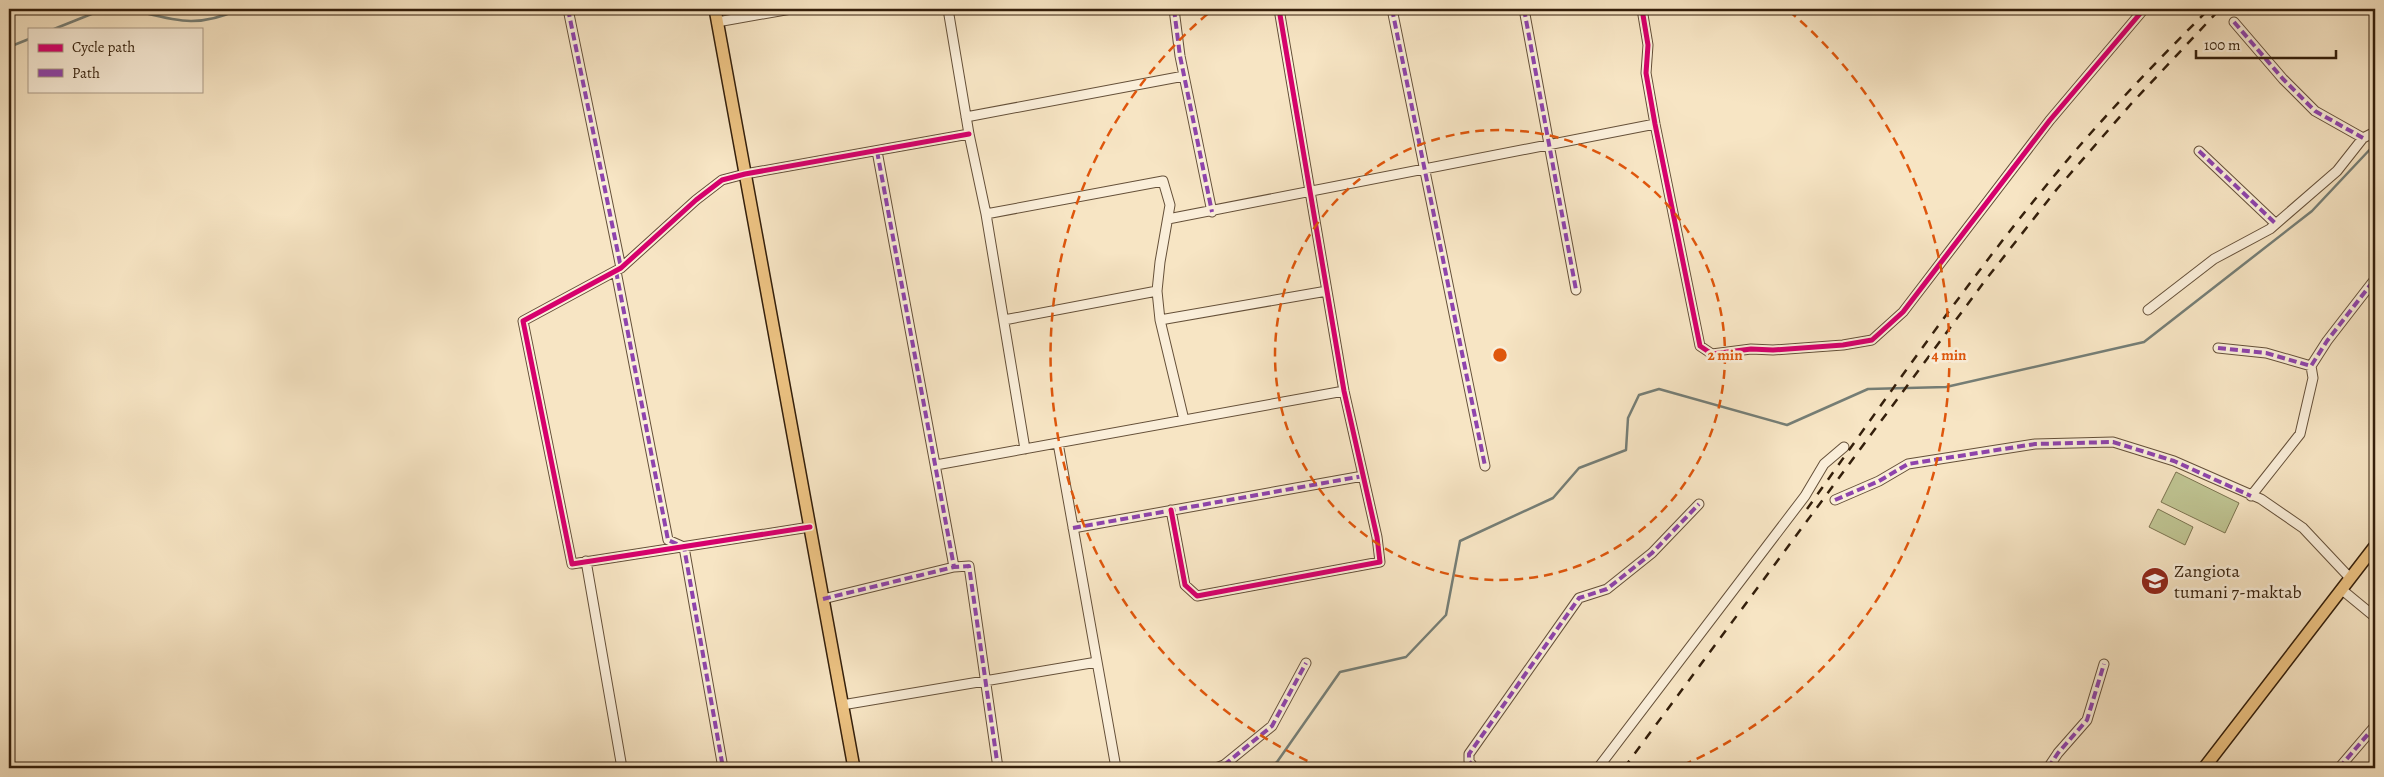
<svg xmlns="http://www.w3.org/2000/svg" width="2384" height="777" viewBox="0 0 2384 777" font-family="Alegreya,serif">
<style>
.green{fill:#bfc492;stroke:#7a724e}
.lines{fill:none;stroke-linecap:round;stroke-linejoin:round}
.stream{stroke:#757e76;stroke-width:2.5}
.minor-casing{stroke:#655039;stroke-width:11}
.major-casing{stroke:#341f0b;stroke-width:14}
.minor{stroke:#faeed9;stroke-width:9}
.major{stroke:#ecc282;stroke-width:11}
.rail{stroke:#341f0b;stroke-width:2.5;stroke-dasharray:9 9;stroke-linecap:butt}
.quiet{stroke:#8e44ad;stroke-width:4;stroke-dasharray:8 4;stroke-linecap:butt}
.cycleway-casing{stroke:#faeed9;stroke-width:8}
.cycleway{stroke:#d6006c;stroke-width:5}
.ring{fill:none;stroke:#df560c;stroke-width:2.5;stroke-dasharray:9 6}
.labels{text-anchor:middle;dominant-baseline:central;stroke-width:5;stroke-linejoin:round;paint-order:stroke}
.poi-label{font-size:18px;fill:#341f0b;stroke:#faeed9;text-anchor:start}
.centre{fill:#df560c;stroke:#faeed9;stroke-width:2.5}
.ring-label{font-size:15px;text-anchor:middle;font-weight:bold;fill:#df560c;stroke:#faeed9;stroke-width:5;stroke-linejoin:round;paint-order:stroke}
</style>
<rect width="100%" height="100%" fill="#f7e5c4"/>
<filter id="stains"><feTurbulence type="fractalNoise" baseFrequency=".004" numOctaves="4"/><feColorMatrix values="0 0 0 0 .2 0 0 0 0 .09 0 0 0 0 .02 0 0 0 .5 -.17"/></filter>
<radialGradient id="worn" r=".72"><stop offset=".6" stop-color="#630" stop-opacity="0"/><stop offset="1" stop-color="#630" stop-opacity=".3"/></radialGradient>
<path class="green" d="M2176 472 2239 503 2225 533 2161 502Z
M2158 509 2193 527 2185 545 2149 527Z"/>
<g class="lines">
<path class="stream" d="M128 9C172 19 195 30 239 9
M54 29 104 9
M9 47 29 39
M1267 768 1277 762 1340 672 1406 657 1446 615 1460 541 1553 498 1579 468 1626 450 1628 418 1639 395 1659 389 1787 425 1868 389 1946 387 2144 342 2312 211 2375 144"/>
<defs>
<path id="minor" d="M568 9 621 268
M948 9 969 134 986 214 1025 449
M1174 9 1180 56 1212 212
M1392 9 1485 466
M1524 9 1576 290
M1642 9 1648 45 1646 73 1655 124 1700 346 1712 354 1751 349 1773 350 1843 345 1872 340 1903 312 2050 120 2144 9
M717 22 791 9
M2234 22 2283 79 2315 111 2363 138
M966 117 1184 76
M877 151 954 567
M2199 151 2276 224
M986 214 1163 181 1170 205 1160 262 1157 291 1160 320 1184 420
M1168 219 1655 124
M616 271 668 540 684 547 723 768
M2148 310 2214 259 2270 229 2337 171 2363 138 2375 132
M1004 320 1157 291
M1160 320 1327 291
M2218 348 2266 353 2311 366
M1058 443 1116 768
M936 465 1344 391
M2251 496 2300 434 2313 378 2311 366 2327 341 2375 279
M1835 500 1879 481 1908 464 2035 444 2113 442 2174 461 2261 499 2303 528 2350 578
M1171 510 1185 585 1197 596 1380 562 1377 537 1344 391 1279 9
M810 527 572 564 523 321 621 268 696 200 722 180 745 174 969 134
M1073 528 1363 476
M586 561 622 768
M2341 589 2375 617
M823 599 954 567 969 566 998 768
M842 705 1097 662
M1216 768 1224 765 1272 726 1306 663
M1474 768 1469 761V754L1579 598 1607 589 1652 553 1699 504
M1598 768 1805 496 1824 464 1844 447
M2048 768 2058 753 2087 720 2104 664
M2339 768 2375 726"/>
<path id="major" d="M715 9 854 768
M2204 768 2375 546"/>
</defs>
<use href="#minor" class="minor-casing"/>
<use href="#major" class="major-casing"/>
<use href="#minor" class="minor"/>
<use href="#major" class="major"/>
<path class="rail" d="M1807 509C1885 400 1961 290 2045 187 2096 124 2152 66 2209 9
M1624 768 1984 282 2057 189 2131 104 2220 9"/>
<path class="quiet" d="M568 9 621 268
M1174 9 1180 56 1212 212
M1392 9 1485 466
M1524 9 1576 290
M2234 22 2283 79 2315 111 2363 138
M877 151 954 567
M2199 151 2276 224
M616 271 668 540 684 547 723 768
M2218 348 2266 353 2311 366 2327 341 2375 279
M1835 500 1879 481 1908 464 2035 444 2113 442 2174 461 2251 496
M1073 528 1363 476
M823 599 954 567 969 566 998 768
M1224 765 1272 726 1306 663
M1474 768 1469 761V754L1579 598 1607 589 1652 553 1699 504
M2048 768 2058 753 2087 720 2104 664
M2339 768 2375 726"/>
<defs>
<path id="cycleway" d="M1642 9 1648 45 1646 73 1655 124 1700 346 1712 354 1751 349 1773 350 1843 345 1872 340 1903 312 2050 120 2144 9
M1171 510 1185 585 1197 596 1380 562 1377 537 1344 391 1279 9
M810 527 572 564 523 321 621 268 696 200 722 180 745 174 969 134"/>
</defs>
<use href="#cycleway" class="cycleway-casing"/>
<use href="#cycleway" class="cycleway"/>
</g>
<g class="ring">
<circle cx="1500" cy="355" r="225"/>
<path d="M1321 767A449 449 0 0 1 1211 11M1789 11A449 449 0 0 1 1679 767"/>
</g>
<defs>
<symbol id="school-disc" viewBox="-11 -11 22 22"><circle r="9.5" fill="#8f2418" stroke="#faeed9"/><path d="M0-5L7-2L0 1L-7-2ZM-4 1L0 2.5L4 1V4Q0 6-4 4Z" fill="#fff"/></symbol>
</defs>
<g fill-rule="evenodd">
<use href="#school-disc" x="2139" y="565" width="32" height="32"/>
</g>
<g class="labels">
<g class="poi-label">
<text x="2174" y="571">Zangiota<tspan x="2174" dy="21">tumani 7-maktab</tspan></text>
</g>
</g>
<circle cx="1500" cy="355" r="8" class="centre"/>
<g class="ring-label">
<text x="1725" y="360">2 min</text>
<text x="1949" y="360">4 min</text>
</g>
<rect width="2384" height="777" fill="none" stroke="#f7e5c4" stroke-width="30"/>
<rect x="10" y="10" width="2364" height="757" fill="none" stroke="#341f0b" stroke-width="2.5"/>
<rect x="15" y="15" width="2354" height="747" fill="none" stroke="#341f0b"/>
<rect x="28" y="28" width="175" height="65" fill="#faeed9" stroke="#ab9b87"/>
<rect x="38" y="44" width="25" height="8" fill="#d6006c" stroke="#ab9b87"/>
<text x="72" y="52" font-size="15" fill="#341f0b">Cycle path</text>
<rect x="38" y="69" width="25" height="8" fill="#8e44ad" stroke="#ab9b87"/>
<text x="72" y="78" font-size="15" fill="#341f0b">Path</text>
<path d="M2196 50v8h140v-8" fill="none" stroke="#341f0b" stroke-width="2.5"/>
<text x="2204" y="50" font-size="15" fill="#341f0b" stroke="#faeed9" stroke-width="4" paint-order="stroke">100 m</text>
<rect width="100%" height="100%" filter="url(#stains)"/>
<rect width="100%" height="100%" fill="url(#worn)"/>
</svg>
